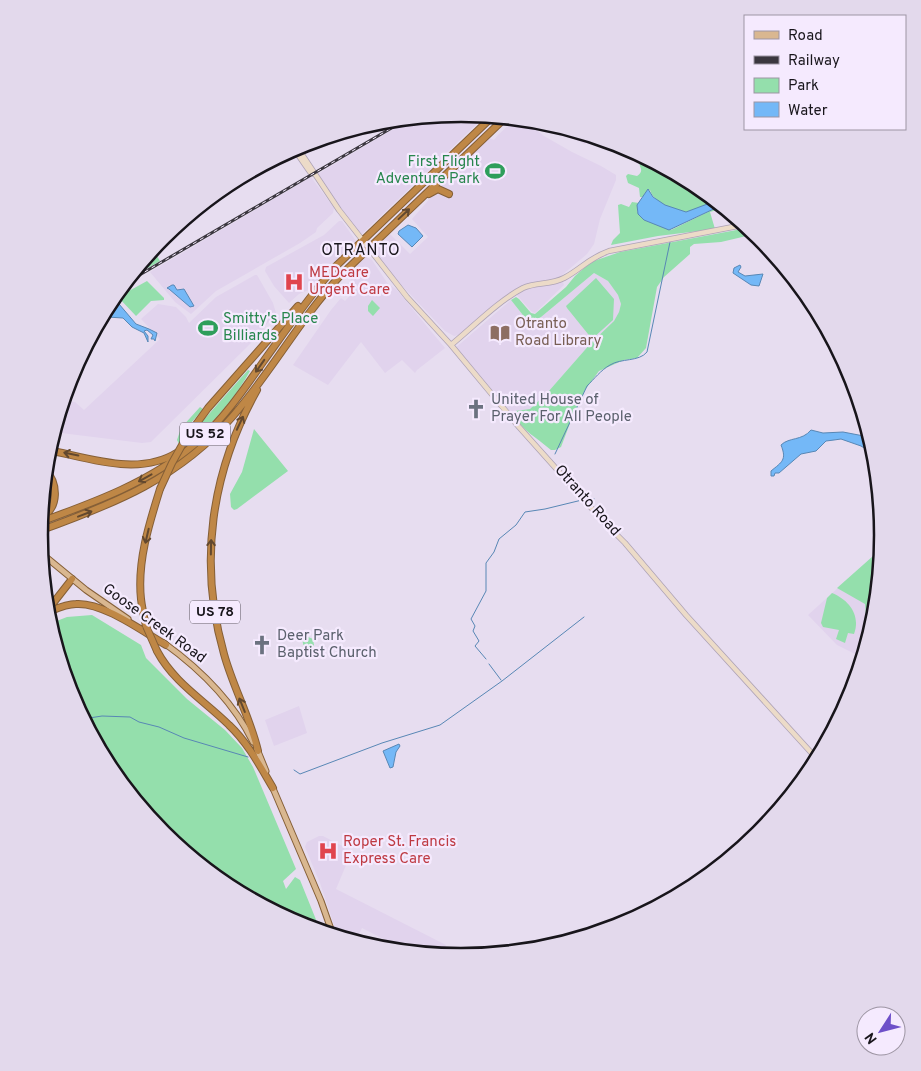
<svg xmlns="http://www.w3.org/2000/svg" width="921" height="1071" viewBox="0 0 921 1071" font-family="Overpass,sans-serif">
<style>
.built{fill:#e1d3ed}
.green{fill:#94dfac}
.water{fill:#74b8f7;stroke:#5887b5}
.lines{fill:none;stroke-linecap:round;stroke-linejoin:round}
.stream{stroke:#5887b5;stroke-width:1}
.secondary-casing{stroke:#aea3b6;stroke-width:6}
.primary-casing{stroke:#855f37;stroke-width:7}
.highway-casing{stroke:#855f37;stroke-width:8}
.secondary{stroke:#ecdbc8;stroke-width:4.5}
.primary{stroke:#d9b790;stroke-width:5}
.highway{stroke:#bf8746;stroke-width:6}
.rail-casing{stroke:#3b373f;stroke-width:3}
.rail{stroke:#f5eafe;stroke-width:1;stroke-dasharray:4;stroke-linecap:butt}
.highway-bridge-casing{stroke:#855f37;stroke-width:8;stroke-linecap:butt}
.highway-bridge{stroke:#bf8746;stroke-width:6}
.oneway{stroke:#63482e}
.labels{text-anchor:middle;dominant-baseline:central;stroke-width:4.5;stroke-linejoin:round;paint-order:stroke}
.shield{fill:#f5eafe;stroke:#5a555f;stroke-width:1}
.shield-label{font-size:14px;font-weight:bold;fill:#18151b}
.leisure-label{font-size:15px;fill:#27864d;stroke:#f5eafe;text-anchor:end}
.health-label{font-size:15px;fill:#be3a42;stroke:#f5eafe;text-anchor:start}
.education-label{font-size:15px;fill:#785e54;stroke:#f5eafe;text-anchor:start}
.worship-label{font-size:15px;fill:#5b616d;stroke:#f5eafe;text-anchor:start}
.street-label{font-size:15px;fill:#18151b;stroke:#f5eafe}
.neighbourhood-label{font-size:16px;letter-spacing:1px;fill:#18151b;stroke:#f5eafe}
.rim{fill:none;stroke:#18151b;stroke-width:2.5}
</style>
<rect width="100%" height="100%" fill="#e7ddf0"/>
<path class="built" d="M461 114 485 116 360 236 316 175 412 118Z
M515 119 524 120 544 136 572 152 601 166 616 175V180L600 219 594 244 587 254 561 276 564 285 535 313 531 311 514 292 459 335 454 336 445 331 391 274 378 254V245L390 234 410 254 428 237 412 219 447 179 488 139 489 138 494 140 498 135Z
M547 123 593 137 584 144Z
M311 177 334 208 333 213 317 228 316 232 300 243 216 291 191 314 175 302 150 272Z
M339 221H342L356 241 311 289 299 294 289 303 274 286 265 271 266 267 324 235Z
M366 257 372 260 388 284 396 289 445 348 417 370 415 373 402 360 385 373 361 342 328 385 293 365 331 310 341 298 345 301 358 287 346 275Z
M594 273 608 281 618 295 621 304 619 312 614 321 591 343 548 392 530 409 515 411 510 416 454 349 511 300 530 324 535 322Z
M255 275H257L273 303 276 313 252 342 151 442 142 443 53 432 63 401 75 402 84 410 160 339 141 319 158 304 176 307 186 317 189 323 216 297Z
M881 549 874 618 863 656 857 655 837 645 808 615Z
M299 706 307 733 274 746 265 720Z
M319 836H323L352 851 336 889 446 945 441 955 409 952 362 928 355 942 338 937 320 883 305 847 307 842Z"/>
<path class="green" d="M644 158 695 185 710 197V203C703 206 694 212 687 212 675 212 653 202 650 190L645 193 644 197H640L639 188 628 183 626 176 628 174 637 176C645 170 639 168 639 161Z
M632 202 639 203 637 211 644 220 671 230 720 206 723 208 710 212 715 229 658 236 611 245 613 240 620 233 618 205 621 204 629 207Z
M747 228 755 234 721 242 694 244 690 247V254L664 277 657 287 646 348 637 358 624 360 599 371 585 390 572 418 561 447 555 450H551C537 438 522 430 513 415L515 411 530 409 548 392 591 343 614 321 619 312 621 304 618 295 608 281 594 273 535 322 530 324 511 300 516 297 519 299 531 313 535 314 566 287 575 276 591 262 620 252Z
M154 251 160 261 129 279 149 254Z
M596 278 614 299 613 320 592 339 567 308 566 306Z
M147 281 164 298V300L151 301 136 316 118 297Z
M372 300 380 308 373 316 368 311V306Z
M248 370 250 371C238 393 223 411 205 429L200 424Z
M200 407 203 409 191 423 179 444 177 440 181 428Z
M254 429 288 471 237 509 234 510 231 507 230 494 242 472Z
M881 549 874 618 873 621 866 617 865 604 837 588Z
M832 593C849 600 861 615 854 634L848 633 845 643 836 639 839 630 823 627 821 623 827 598Z
M92 615 141 645 146 658 187 699 225 730 242 748 253 767 296 869 283 881 286 889 295 877 300 880 321 932 299 925 226 886 162 834 110 770 71 697 49 624 67 617Z
M306 636 313 639 314 645 307 655 305 652 302 639Z"/>
<path class="water" d="M648 189 653 197 665 205 686 212 710 203V197L720 206 669 230 644 220 638 214 637 205Z
M408 225 416 228 423 236 412 247 398 234 399 231Z
M740 265 741 267 738 272 745 276 763 274 759 286 751 285 733 273 734 268Z
M172 285H174L177 290 184 289 194 306 190 307 169 289 167 288Z
M112 304H119L136 324 149 329 157 333 155 341 154 339H151L153 335 147 330 144 331 148 336V342L144 333 132 327 123 318 107 317 103 313 107 307Z
M811 430 823 433 843 432 869 437 874 454 861 446 841 439 834 440 826 441 816 451 801 454 779 473H775L774 476H771V471C782 462 787 460 781 445 789 437 802 441 811 430Z
M399 744 400 746 396 752 393 767 390 768 383 751Z"/>
<g class="lines">
<path class="stream" d="M555 454 587 386C594 379 601 370 610 365 621 358 639 362 647 352L670 242
M588 501 594 499
M486 659 475 646 479 641 473 631 475 626 471 619 486 591V563L494 552 499 539 516 525 525 512 545 509 582 500
M489 664 501 680
M83 719 102 716 130 717 139 722 159 727 184 738 248 757
M294 770 300 774 382 743 440 725 502 681 584 617"/>
<defs>
<path id="secondary" d="M297 147 339 210 407 297 451 345 519 427 603 521 625 543 686 615 817 759
M294 149 310 172 314 174
M451 345C473 327 498 301 523 288 536 282 551 285 564 278 581 269 589 258 609 251L743 225"/>
<path id="primary" d="M41 553 86 590 128 619
M164 643C200 669 233 701 253 742
M257 749 266 771
M272 786 321 901 333 935"/>
<path id="highway" d="M429 194 438 189 449 194
M257 390C211 472 198 563 224 654 233 687 250 717 258 751
M186 438 208 408 298 306
M48 450C89 458 139 477 178 452
M40 518C60 508 58 483 45 469
M40 522C95 502 150 482 195 444 222 421 243 391 263 362 286 330 308 298 334 268L492 117
M39 531C114 504 180 478 233 416 272 371 300 319 340 276L505 118
M42 564 44 573 43 581
M47 611 72 579
M46 613C56 609 65 604 76 604 103 602 142 631 166 645
M146 626C144 617 142 608 141 599 137 562 149 524 160 489
M157 651C174 683 205 701 229 725 248 743 260 766 273 788"/>
</defs>
<use href="#secondary" class="secondary-casing"/>
<use href="#primary" class="primary-casing"/>
<use href="#highway" class="highway-casing"/>
<use href="#secondary" class="secondary"/>
<use href="#primary" class="primary"/>
<use href="#highway" class="highway"/>
<defs>
<path id="rail" d="M124 284 407 119"/>
</defs>
<use href="#rail" class="rail-casing"/>
<use href="#rail" class="rail"/>
<defs>
<path id="highway-bridge" d="M160 489 172 463 186 438
M146 626 157 651"/>
</defs>
<use href="#highway-bridge" class="highway-bridge-casing"/>
<use href="#highway-bridge" class="highway-bridge"/>
</g>
<defs><path id="oneway-shaft" d="M-6 0H5M1.5-3L5.5 0L1.5 3" fill="none" stroke-width="1.6" stroke-linecap="round" stroke-linejoin="round" transform="scale(1.25)"/></defs>
<g class="oneway">
<use href="#oneway-shaft" transform="translate(404 214) rotate(-43)"/>
<use href="#oneway-shaft" transform="translate(260 366) rotate(125)"/>
<use href="#oneway-shaft" transform="translate(240 423) rotate(-65)"/>
<use href="#oneway-shaft" transform="translate(71 454) rotate(-168)"/>
<use href="#oneway-shaft" transform="translate(145 478) rotate(151)"/>
<use href="#oneway-shaft" transform="translate(85 514) rotate(-21)"/>
<use href="#oneway-shaft" transform="translate(147 536) rotate(103)"/>
<use href="#oneway-shaft" transform="translate(211 547) rotate(-89)"/>
<use href="#oneway-shaft" transform="translate(242 705) rotate(-112)"/>
</g>
<defs>
<symbol id="stadium-bare" viewBox="-9 -9 18 18"><path d="M0-5a6.5 5 0 1 0 0 10a6.5 5 0 1 0 0-10ZM-3.5-1.8h7v3.6h-7Z" fill="#2e9e5b" stroke="#f5eafe" stroke-width="2.5" paint-order="stroke"/></symbol>
<symbol id="hospital-bare" viewBox="-9 -9 18 18"><path d="M-5-5h3v3.5h4V-5h3V5h-3V1.5h-4V5h-3Z" fill="#e0444e" stroke="#f5eafe" stroke-width="2.5" paint-order="stroke"/></symbol>
<symbol id="library-bare" viewBox="-9 -9 18 18"><path d="M-6-4Q-3-5.5-.7-3.5V5Q-3 3-6 4ZM6-4Q3-5.5 .7-3.5V5Q3 3 6 4Z" fill="#8d6e63" stroke="#f5eafe" stroke-width="2.5" paint-order="stroke"/></symbol>
<symbol id="church-bare" viewBox="-9 -9 18 18"><path d="M-1.2-6h2.4v3.5h3.3v2.4h-3.3V6h-2.4V-.1h-3.3v-2.4h3.3Z" fill="#6b7280" stroke="#f5eafe" stroke-width="2.5" paint-order="stroke"/></symbol>
</defs>
<g fill-rule="evenodd">
<use href="#stadium-bare" x="481" y="157" width="28" height="28"/>
<use href="#hospital-bare" x="280" y="268" width="28" height="28"/>
<use href="#stadium-bare" x="194" y="314" width="28" height="28"/>
<use href="#library-bare" x="486" y="319" width="28" height="28"/>
<use href="#church-bare" x="462" y="395" width="28" height="28"/>
<use href="#church-bare" x="248" y="631" width="28" height="28"/>
<use href="#hospital-bare" x="314" y="837" width="28" height="28"/>
</g>
<g class="labels">
<g class="shield">
<rect x="180" y="422.5" width="50" height="23" rx="4"/>
<rect x="190" y="600.5" width="50" height="23" rx="4"/>
</g>
<g class="shield-label">
<text x="205" y="434">US 52</text>
<text x="215" y="612">US 78</text>
</g>
<g class="leisure-label">
<text x="480" y="162">First Flight<tspan x="480" dy="17">Adventure Park</tspan></text>
<text x="223" y="319" text-anchor="start">Smitty's Place<tspan x="223" dy="17">Billiards</tspan></text>
</g>
<g class="health-label">
<text x="309" y="273">MEDcare<tspan x="309" dy="17">Urgent Care</tspan></text>
<text x="343" y="842">Roper St. Francis<tspan x="343" dy="17">Express Care</tspan></text>
</g>
<g class="education-label">
<text x="515" y="324">Otranto<tspan x="515" dy="17">Road Library</tspan></text>
</g>
<g class="worship-label">
<text x="491" y="400">United House of<tspan x="491" dy="17">Prayer For All People</tspan></text>
<text x="277" y="636">Deer Park<tspan x="277" dy="17">Baptist Church</tspan></text>
</g>
<g class="street-label">
<text transform="translate(587 501) rotate(48)">Otranto Road</text>
<text transform="translate(154 624) rotate(36)">Goose Creek Road</text>
</g>
<g class="neighbourhood-label">
<text x="361" y="251">OTRANTO</text>
</g>
</g>
<path d="M0 0H921V1071H0ZM48 535a413 413 0 1 1 826 0a413 413 0 1 1-826 0Z" fill="#e3d9ec" fill-rule="evenodd"/>
<path class="rim" d="M48 535a413 413 0 1 1 826 0a413 413 0 1 1-826 0Z"/>
<rect x="744" y="15" width="162" height="115" fill="#f5eafe" stroke="#9d95a3"/>
<rect x="754" y="31" width="25" height="8" fill="#d9b790" stroke="#9d95a3"/>
<text x="788" y="40" font-size="15" fill="#18151b">Road</text>
<rect x="754" y="56" width="25" height="8" fill="#3b373f" stroke="#9d95a3"/>
<text x="788" y="65" font-size="15" fill="#18151b">Railway</text>
<rect x="754" y="78" width="25" height="15" fill="#94dfac" stroke="#9d95a3"/>
<text x="788" y="90" font-size="15" fill="#18151b">Park</text>
<rect x="754" y="102" width="25" height="15" fill="#74b8f7" stroke="#9d95a3"/>
<text x="788" y="115" font-size="15" fill="#18151b">Water</text>
<g transform="translate(881 1031) rotate(234)"><circle r="24" fill="#f5eafe" stroke="#9d95a3"/>
<path d="M0-4L9 19L0 12L-9 19Z" fill="#6e50c9"/>
<text y="-8" font-size="14" font-weight="bold" text-anchor="middle" fill="#18151b">N</text>
</g>
</svg>
